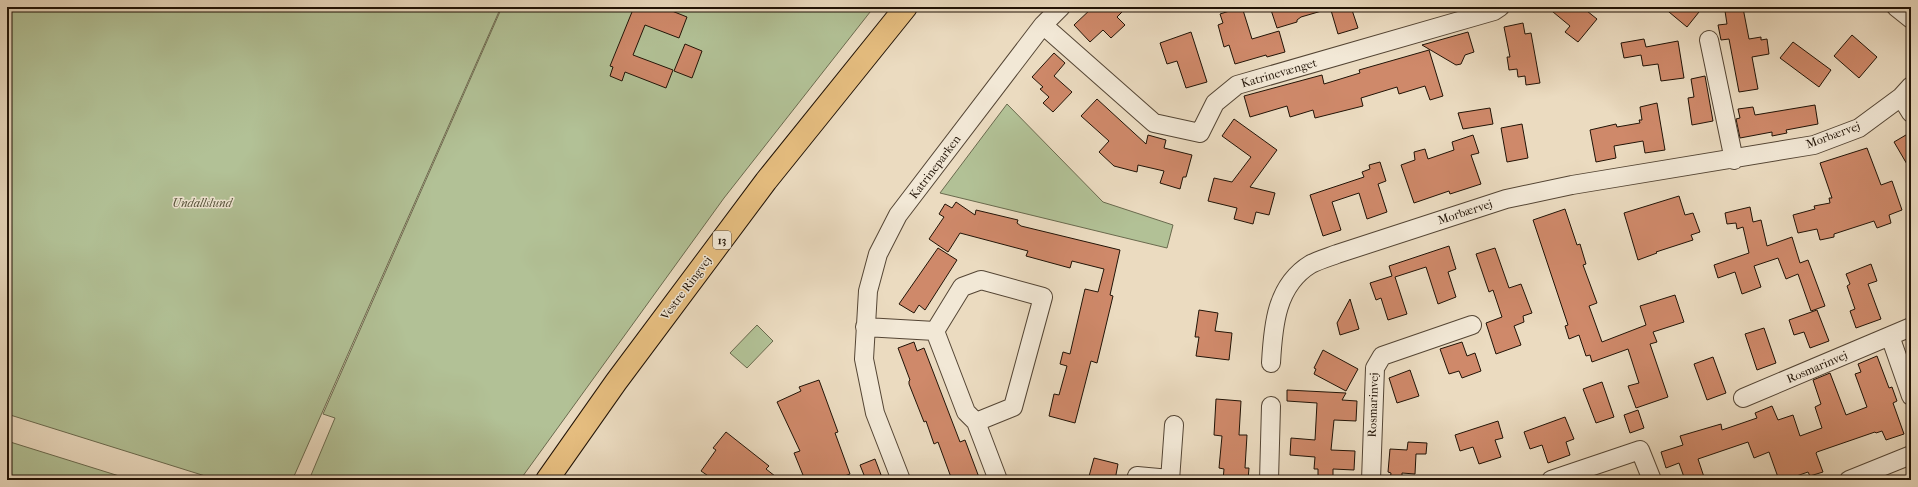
<svg xmlns="http://www.w3.org/2000/svg" width="1918" height="487" viewBox="0 0 1918 487" font-family="'IM FELL French Canon',serif">
<style>
.green{fill:#b2c196;stroke:#6a6a4e}
.building{fill:#cf896a;stroke:#211306}
.lines{fill:none;stroke-linecap:round;stroke-linejoin:round}
.street-casing{stroke:#544534;stroke-width:20}
.primary-casing{stroke:#211306;stroke-width:24}
.street{stroke:#f2e8d6;stroke-width:18}
.primary{stroke:#e6be80;stroke-width:22}
.labels{text-anchor:middle;dominant-baseline:central;stroke-width:3;stroke-linejoin:round;paint-order:stroke}
.shield{fill:#f2e8d6;stroke:#605344;stroke-width:1}
.shield-label{font-size:11px;font-weight:bold;fill:#211306}
.street-label{font-size:12px;fill:#211306;stroke:#f2e8d6}
.park-label{font-size:12px;font-style:italic;fill:#545038;stroke:#f2e8d6}
</style>
<rect width="100%" height="100%" fill="#ebdbc0"/>
<filter id="stains"><feTurbulence type="fractalNoise" baseFrequency=".005" numOctaves="4"/><feColorMatrix values="0 0 0 0 .2 0 0 0 0 .09 0 0 0 0 .02 0 0 0 .5 -.17"/></filter>
<radialGradient id="worn" r=".72"><stop offset=".6" stop-color="#630" stop-opacity="0"/><stop offset="1" stop-color="#630" stop-opacity=".3"/></radialGradient>
<path class="green" d="M7 7H501L295 474 290 480H218L7 414Z
M502 7H874L724 198 520 480H309L335 418 323 414Z
M1007 104 1103 202 1173 225 1167 248 940 193Z
M757 325 773 341 747 368 730 353Z
M7 441 132 480H7Z"/>
<path class="building" d="M634 7H662L687 17 679 38 645 25 633 55 673 70 666 88 625 72 622 81 610 76 613 67 610 66Z
M1093 7H1127L1117 17 1125 25 1111 38 1103 30 1090 42 1074 25Z
M1242 7 1252 39 1279 31 1285 52 1267 57 1266 55 1235 64 1229 45 1224 47 1218 25 1223 23 1220 14Z
M1270 7H1325V10L1301 17 1297 20V22L1277 28Z
M1330 7H1351L1358 28 1338 34Z
M1547 7H1582L1597 19 1578 42 1565 32 1570 26Z
M1663 7H1703L1687 27Z
M1743 8 1749 39 1761 37V40L1767 39 1769 54 1752 57 1758 89 1739 92 1729 39 1721 40 1718 25 1727 24 1725 11Z
M1523 23 1525 34 1531 33 1540 83 1526 85 1525 76 1518 77 1517 69 1509 70 1507 57H1510L1504 27Z
M1191 32 1207 82 1186 88 1177 61 1167 64 1160 43Z
M1468 32 1474 52 1465 55 1461 64 1456 65 1422 45Z
M1852 35 1877 57 1859 78 1834 56Z
M1644 39 1646 47 1678 41 1684 78 1661 81 1658 64 1643 66 1641 55 1624 58 1621 43Z
M1793 42 1831 70 1819 87 1780 58Z
M685 44 702 51 692 78 674 71Z
M1429 50 1443 96 1430 100 1425 86 1399 94 1397 87 1361 98 1363 106 1315 118 1313 110 1290 117 1287 106 1250 117 1244 96 1322 75 1324 84 1360 73 1359 70Z
M1054 53 1065 63 1054 76 1072 92 1053 112 1043 103 1049 97 1040 89 1043 87 1032 77Z
M1705 76 1713 121 1692 125 1688 98 1694 97 1691 79Z
M1097 99 1146 144 1148 135 1166 140 1164 148 1192 155 1186 177H1183L1180 189 1160 183 1164 171 1138 165 1137 172 1114 166 1099 152 1109 141 1081 116Z
M1657 103 1665 150 1645 153 1643 141 1614 146 1616 158 1596 162 1590 130 1616 124 1617 127 1640 123 1639 120H1642L1640 107Z
M1815 105 1818 124 1786 130 1787 133 1772 136V132L1740 138 1736 119 1740 118 1738 109 1753 107 1755 115Z
M1490 108 1493 124 1463 129 1458 113Z
M1234 119 1277 150 1250 187 1275 193 1269 215 1256 212 1253 224 1234 219 1237 208 1208 201 1214 178 1232 182 1251 157 1222 136Z
M1522 124 1528 158 1507 162 1501 128Z
M1911 132V171L1894 142Z
M1473 135 1479 153 1471 155 1481 184 1450 194 1449 191 1414 203 1401 165 1415 160 1414 152 1425 149 1428 159 1454 150 1452 142Z
M1867 148 1881 185 1892 181 1902 210 1889 215 1891 223 1877 228 1874 221 1834 234V237L1820 240 1817 229 1798 233 1793 215 1815 209 1814 206 1830 203 1829 198H1832L1820 163Z
M1380 162 1386 181 1378 184 1387 212 1367 219 1359 193 1332 202 1341 230 1323 236 1310 195 1364 177 1362 172 1370 169 1369 165Z
M1679 196 1685 215 1693 213 1700 232 1691 235 1693 240 1656 252 1657 253 1638 260 1624 213Z
M956 202 975 215 976 210 1018 220 1017 223 1021 226 1120 250 1110 295 1113 296 1097 363 1091 361 1075 423 1049 416 1054 394 1059 395 1067 366 1060 364 1063 352 1070 354 1085 289 1098 292 1104 269 1072 261 1070 268 1026 256 1028 251 960 233 948 252 929 239 944 217 939 214 945 204 952 208Z
M1750 207 1753 222 1761 220 1767 246 1792 237 1800 263 1808 260 1825 306 1811 311 1798 274 1786 279 1778 258 1754 266 1761 287 1742 294 1735 272 1718 278 1714 265 1749 253 1743 227 1737 229 1736 223 1727 224 1725 213Z
M1565 209 1577 245 1580 244 1586 264 1583 265 1597 303 1589 306 1602 342 1646 325 1640 306 1675 295 1684 322 1653 332 1657 342 1650 344 1668 397 1636 408 1628 386 1639 383 1628 349 1592 362 1590 355 1586 356 1579 335 1569 339 1565 326 1568 325 1533 220Z
M1449 246 1456 269 1448 272 1456 297 1438 304 1426 267 1395 277 1407 314 1388 320 1381 298 1376 300 1370 283 1392 276 1389 266Z
M938 248 957 260 925 310 919 305 914 313 899 304Z
M1495 248 1509 288 1521 284 1532 313 1523 316 1524 322 1514 326 1521 345 1496 354 1486 323 1502 317 1493 290 1489 292 1476 254Z
M1871 264 1877 281 1868 284 1881 319 1856 328 1850 311 1855 309 1847 286 1850 284 1846 274Z
M1350 299 1359 329 1340 335 1337 323Z
M1199 310 1218 313 1215 331 1232 333 1229 360 1196 356 1199 337H1195Z
M1817 310 1829 341 1810 348 1804 332 1794 335 1789 320Z
M1764 328 1776 363 1757 370 1745 334Z
M914 342 917 351 924 348 960 442 965 440 980 480H952L938 442 934 444 926 421 924 422 909 384V381L910 380 898 348Z
M1462 342 1467 356 1475 353 1481 371 1462 378 1459 371 1449 374 1440 349Z
M1323 350 1358 369 1346 391 1314 374 1316 369 1314 368Z
M1877 356 1889 388 1892 387 1897 401 1893 403 1904 434 1886 440 1882 431 1876 433 1875 432 1817 452 1816 453 1823 472 1810 476 1808 472 1785 480H1779L1769 452 1754 458 1748 442 1698 459 1705 480H1685L1679 463 1666 468 1661 452 1683 445 1680 436 1721 424 1722 430 1757 418 1755 413 1772 406 1778 420 1793 415 1800 436 1822 428 1815 407 1821 404 1813 380 1830 373 1846 415 1867 407 1855 374 1861 372 1858 364Z
M1713 357 1726 393 1707 400 1694 364Z
M1410 370 1419 396 1397 403 1389 378Z
M819 380 838 432 835 433 850 474 834 480H825L823 476 815 480H805L794 453 800 451 777 402 801 391 799 387Z
M1602 382 1614 417 1596 423 1583 389Z
M1287 390 1346 393 1342 400 1357 401 1356 421 1334 420 1331 450 1355 451 1354 470 1333 469V478L1318 477V469H1314L1315 457 1290 455 1291 438 1315 440 1317 403 1287 401Z
M1216 399 1241 401 1239 435H1247L1245 468H1249L1248 480H1223L1224 469 1219 468 1222 436 1214 435Z
M1638 410 1644 428 1630 433 1624 415Z
M1565 417 1574 439 1566 442 1570 455 1548 463 1542 445 1530 449 1524 432Z
M1498 421 1503 438 1495 440 1501 457 1479 464 1473 447 1460 451 1455 435Z
M726 432 769 466 766 469 780 480H714L701 471 716 450 713 448Z
M1408 442 1427 443 1426 454H1416L1415 474 1402 473V480H1390L1391 473 1388 472 1390 449 1407 450Z
M1094 458 1118 464 1115 480H1088Z
M875 459 883 480H866L860 465Z"/>
<g class="lines">
<defs>
<path id="street" d="M1896 7 1911 19
M1043 25 1154 123 1200 133 1215 103 1237 85 1494 11 1500 7
M1709 40 1734 160
M1901 97 1911 113
M865 327 935 331 962 287 981 280 1043 297 1013 407 976 422
M935 331 966 412 976 422 998 480
M1890 336 1911 396
M1271 363C1273 326 1276 285 1311 264 1319 260 1329 257 1337 254L1506 199 1572 185 1814 145 1859 128 1901 97 1911 86
M1743 398 1911 327
M901 480 875 413 864 359 868 291 878 254 898 215 1043 25 1061 7
M1136 480 1137 476 1170 479
M1170 480 1174 425
M1269 480 1271 406
M1371 480 1375 368 1382 356 1472 325
M1551 480 1640 450 1652 480
M1849 480 1911 455"/>
<path id="primary" d="M547 480 616 382 766 181 906 7"/>
</defs>
<use href="#street" class="street-casing"/>
<use href="#primary" class="primary-casing"/>
<use href="#street" class="street"/>
<use href="#primary" class="primary"/>
</g>
<g class="labels">
<rect class="shield" x="713" y="231" width="18" height="18" rx="3"/>
<g class="shield-label">
<text x="722" y="240">13</text>
</g>
<g class="street-label">
<text transform="translate(1279 73) rotate(-16)">Katrinevænget</text>
<text transform="translate(1833 135) rotate(-20)">Morbærvej</text>
<text transform="translate(935 167) rotate(-53)">Katrineparken</text>
<text transform="translate(1465 212) rotate(-18)">Morbærvej</text>
<text transform="translate(686 288) rotate(-53)">Vestre Ringvej</text>
<text transform="translate(1817 367) rotate(-23)">Rosmarinvej</text>
<text transform="translate(1373 405) rotate(-88)">Rosmarinvej</text>
</g>
<g class="park-label">
<text x="202" y="203">Undallslund</text>
</g>
</g>
<rect width="1918" height="487" fill="none" stroke="#ebdbc0" stroke-width="24"/>
<rect x="8" y="8" width="1902" height="471" fill="none" stroke="#211306" stroke-width="2"/>
<rect x="12" y="12" width="1894" height="463" fill="none" stroke="#211306"/>
<rect width="100%" height="100%" filter="url(#stains)"/>
<rect width="100%" height="100%" fill="url(#worn)"/>
</svg>
